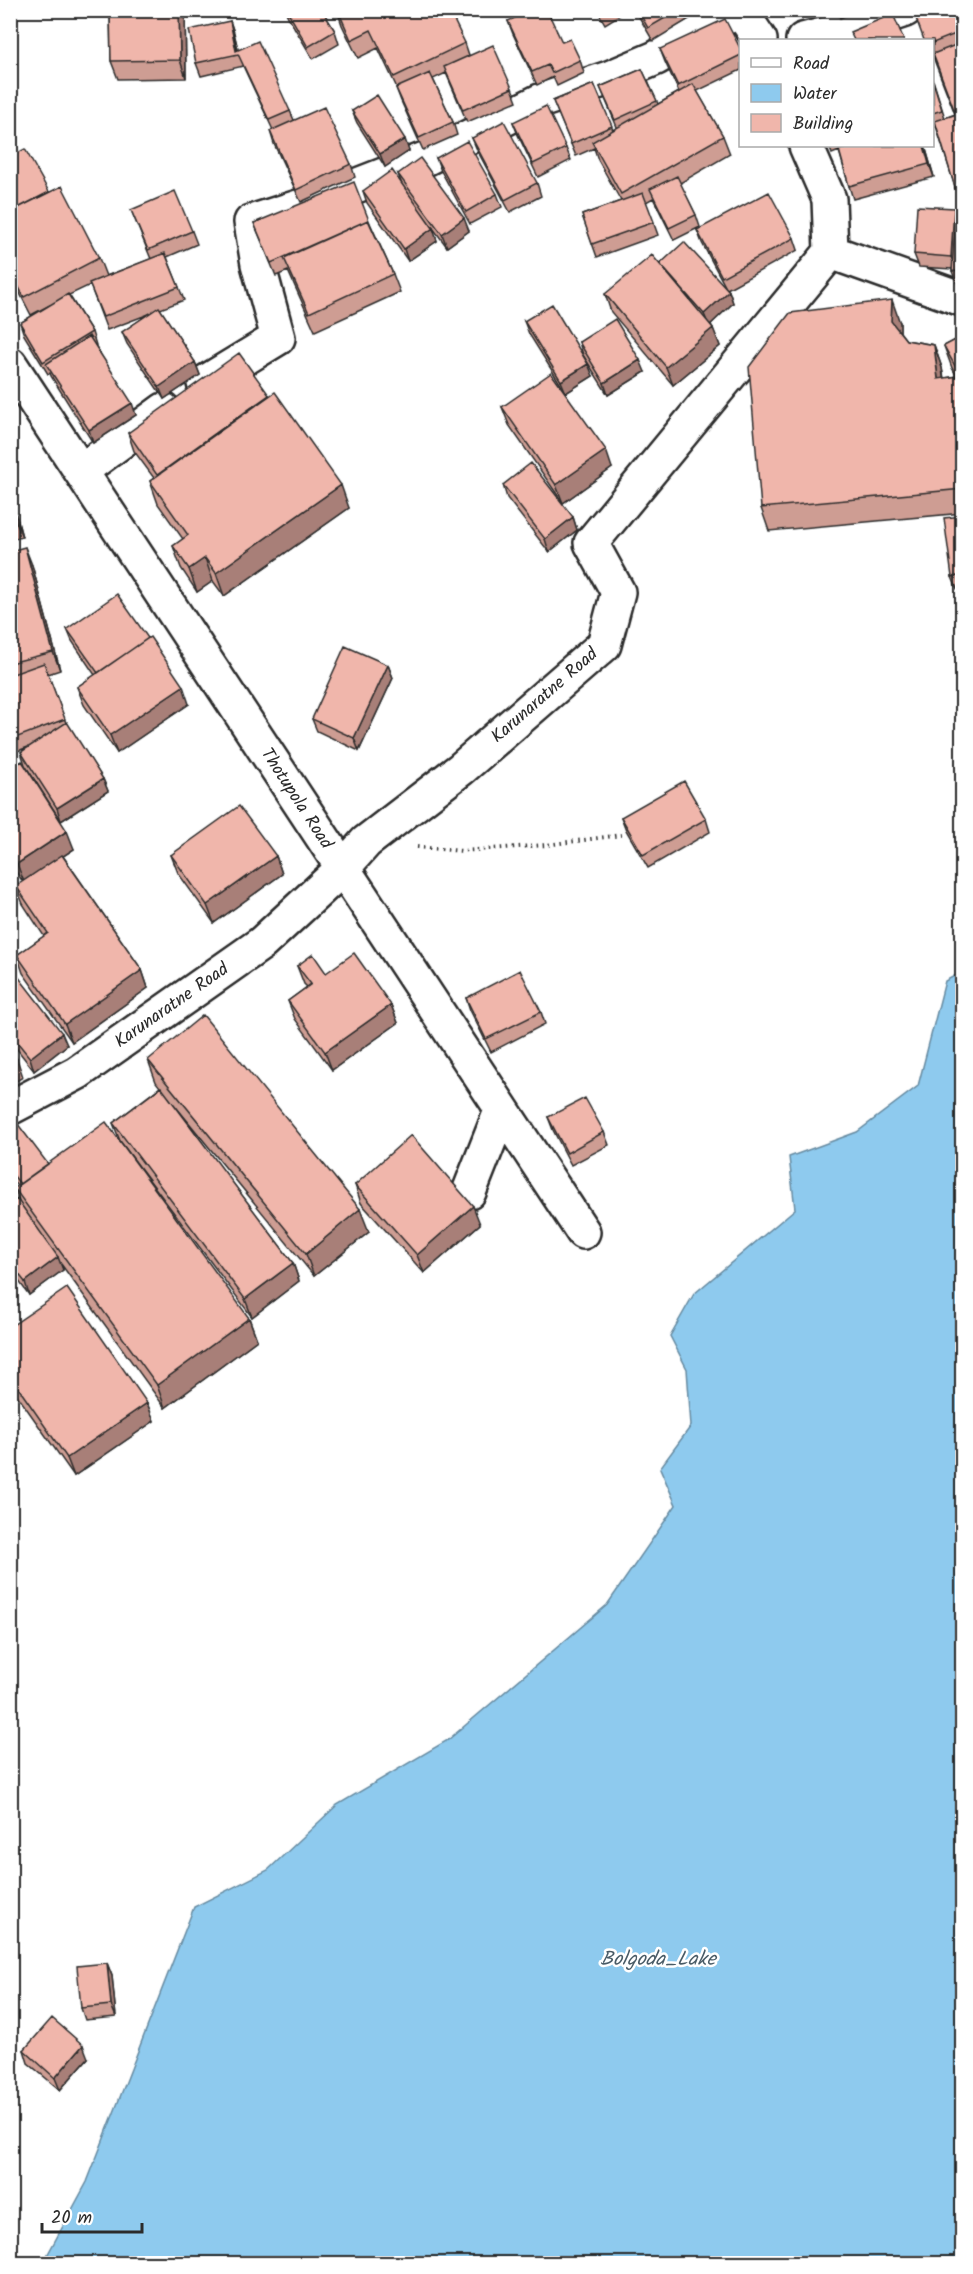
<svg xmlns="http://www.w3.org/2000/svg" width="973" height="2274" viewBox="0 0 973 2274" font-family="Kalam,sans-serif">
<style>
.water{fill:#8ecaee;stroke:#668aa0;stroke-width:1.5}
.lines{fill:none;stroke-linecap:round;stroke-linejoin:round}
.minor-casing{stroke:#2b2b2b;stroke-width:38}
.path{stroke:#2b2b2b;stroke-width:4;stroke-dasharray:1.5 4.5;stroke-linecap:butt}
.minor{stroke:#fff;stroke-width:33}
.wall{fill:#ce9d93;stroke:#2b2b2b;stroke-width:1.5}
.shaded-wall{fill:#a87f78;stroke:#2b2b2b;stroke-width:1.5}
.building{fill:#f0b6ab;stroke:#2b2b2b;stroke-width:1.5}
.labels{text-anchor:middle;dominant-baseline:central;stroke-width:5;stroke-linejoin:round;paint-order:stroke}
.street-label{font-size:18px;fill:#2b2b2b;stroke:#fff}
.water-label{font-size:20px;font-style:italic;fill:#495b66;stroke:#fff}
</style>
<rect width="100%" height="100%" fill="#fff"/>
<filter id="ink" filterUnits="userSpaceOnUse"><feTurbulence type="fractalNoise" baseFrequency=".0167" numOctaves="2"/><feDisplacementMap in="SourceGraphic" scale="12" xChannelSelector="R" yChannelSelector="G"/><feConvolveMatrix kernelMatrix="1 2 1 2 8 2 1 2 1" color-interpolation-filters="sRGB"/></filter>
<g filter="url(#ink)">
<path class="water" d="M962 972V2263H43L87 2182 194 1907 268 1870 337 1805 448 1740 607 1605 676 1505 660 1468 691 1426 687 1369 670 1336 694 1294 795 1209 789 1157 857 1132 918 1086 945 981Z"/>
<g class="lines">
<defs>
<path id="minor" d="M740 10 760 40
M803 40 857 26 905 10
M831 252 962 299
M10 364 583 1232
M204 383 278 338 258 264 251 222 317 201 425 159 540 101 609 78 656 58 739 10
M81 471 164 410
M10 1108 77 1073 262 943 342 869 366 842 461 769 604 645 618 592 591 543 831 252 829 199 806 146
M469 1192 501 1111"/>
</defs>
<use href="#minor" class="minor-casing"/>
<path class="path" d="M417 847 462 851 546 845 621 835"/>
<use href="#minor" class="minor"/>
</g>
<path class="wall" d="M110 10H185L186 78 118 79 111 61Z
M285 10H322L335 31 339 44 313 59 288 17Z
M337 10 465 43 469 55 512 88 517 101 467 122 446 73 433 79 453 122 457 135 423 150 401 101 396 88H397L378 48 358 58 342 25Z
M597 10H628L605 24Z
M635 10H704L653 41Z
M837 10H860L840 18Z
M963 10V284H957L952 271V269L919 267 914 254 956 215 960 203 936 126 933 127V80L945 118 955 114 933 57V40Z
M230 21 234 33 238 50 290 111 294 120 351 164 355 177 301 202 274 144 270 131 273 130 243 66 201 76 196 63Z
M508 21 562 42 580 60 584 73 557 86 553 77 537 85 513 34Z
M660 49 741 50V70L697 91 723 136 730 154 680 183 696 215 700 227 674 240 653 198 646 202 658 235 597 257 582 215 621 201 598 160 594 148 576 156 553 101 594 84 613 130 617 127 600 87 642 69 658 104 679 92 665 62Z
M352 111 409 151 385 167 357 123Z
M513 122 566 148 571 160 538 177 518 135Z
M472 138 537 183 541 196 510 212 477 150Z
M829 146H925L934 177 853 199 849 186 839 151 832 154Z
M10 157 49 192 99 258 106 276 151 259 131 210 192 231 197 244 167 257 184 300 160 309 195 362 200 375 164 399 127 344 122 332 149 314 107 330 90 285 69 295 92 332 96 345H95L136 415 93 443 51 376 50 373 48 374 24 335 20 323 50 305 31 315 10 274Z
M436 158 497 194 502 207 470 224 441 171Z
M398 174 469 231 447 247 422 213 433 228 437 241 408 261 367 203 363 191 402 185Z
M254 223H370L393 274 400 292 315 331 288 271 276 276Z
M697 230 794 238 798 250 727 289 729 291 733 303 711 324 720 346 673 385 611 312 605 294 660 264 726 288 702 243Z
M524 321 593 376 566 393 529 334Z
M900 323V332L906 340 934 345 942 368 944 378 957 376 952 368 944 346 963 336V513L769 531 761 508Z
M579 342 645 372 608 395 583 355Z
M269 395 349 508 224 596 213 581 197 592 181 568 173 546 183 539 158 504 150 481 154 478 134 451 128 433Z
M502 407 612 468 563 503 509 425Z
M503 485 573 517 577 530 549 552 507 498Z
M10 492 22 537 10 540Z
M963 516V588L957 589 952 577Z
M10 551 32 565 60 670 48 674 66 723 103 779 108 791 61 821 25 765 21 752 28 747 10 754Z
M67 629 189 704 117 753 84 705 77 687 95 675 72 641Z
M388 665 393 678 359 751 317 731 312 719Z
M10 768 74 849 63 856 142 970 148 988 72 1042 23 973 17 955 44 936 23 904 16 886 23 882 10 863Z
M621 817 706 819 710 832 648 868 626 830Z
M171 855 276 856 282 874 214 923 178 873Z
M10 966 67 1045 34 1071 10 1040Z
M297 966 326 973 391 1005 398 1023 332 1070 295 1019 288 1001 307 987 304 984Z
M466 998 541 1012 545 1024 491 1052 470 1010Z
M10 1048 17 1059 23 1077 10 1085Z
M148 1060 369 1232 314 1276 168 1097 293 1263 299 1281 252 1317 120 1141 113 1123 160 1087 156 1082Z
M548 1117 604 1132 609 1145 571 1165 553 1130Z
M10 1128 48 1164 249 1318 257 1340 165 1408 61 1264 63 1270 29 1295 10 1269V1203L19 1202 14 1188 17 1186 10 1178Z
M355 1185 480 1224 424 1273 361 1203Z
M10 1327 147 1403 154 1421 74 1476 10 1385Z
M107 1963 112 1976 116 2017 85 2020 81 2008Z
M24 2050 88 2058 60 2090 28 2063Z"/>
<path class="shaded-wall" d="M179 10H185L186 78 180 60Z
M230 21 234 33 240 57 238 54Z
M405 139 409 151 385 167 380 154Z
M924 146H925L934 177 929 164Z
M954 208 958 221 956 269 951 257Z
M464 218 469 231 447 247 442 234Z
M433 228 437 241 408 261 404 249Z
M729 291 733 303 709 326 704 314Z
M892 300 900 323V344L891 321Z
M713 328 720 346 673 385 666 367Z
M934 345 942 368 946 402 938 379Z
M640 360 645 372 608 395 604 383Z
M195 362 200 375 164 399 159 387Z
M588 364 593 376 566 393 561 381Z
M269 395 275 413 157 475Z
M132 403 136 415 93 443 89 430Z
M606 450 612 468 563 503 556 485Z
M341 485 349 508 224 596 216 573Z
M10 492 22 537 15 519 10 500Z
M573 517 577 530 549 552 545 539Z
M25 547 32 565 60 670 53 652Z
M205 558 213 581 197 592 189 569Z
M388 665 393 678 359 751 354 738Z
M183 686 189 704 117 753 110 735Z
M103 779 108 791 61 821 57 808Z
M67 831 74 849 24 882 17 864Z
M276 856 282 874 214 923 207 905Z
M142 970 148 988 72 1042 65 1024Z
M391 1005 398 1023 332 1070 325 1052Z
M62 1033 67 1045 34 1071 30 1058Z
M473 1206 480 1224 424 1273 417 1255Z
M360 1209 369 1232 314 1276 306 1254Z
M58 1257 63 1270 29 1295 25 1282Z
M293 1263 299 1281 252 1317 245 1299Z
M249 1318 257 1340 165 1408 157 1385Z
M147 1403 154 1421 74 1476 67 1458Z
M107 1963 112 1976 116 2017 111 2005Z
M83 2045 88 2058 60 2090 55 2078Z"/>
<path class="building" d="M110 10H179L180 60 111 61Z
M287 10H322L335 31 308 47Z
M338 10H449L465 43 394 77 371 30 351 40Z
M532 10H547L562 42 570 39 580 60 552 73 548 65 532 72 508 21Z
M638 10H679L648 28Z
M913 10H963V31L933 43V40H924Z
M893 14 904 40H854L850 32Z
M725 19 741 50V55L678 86 660 49Z
M230 21 236 51 258 41 290 111 269 120 238 54 196 63 189 30Z
M963 42V109L955 112 933 54Z
M493 45 512 88 463 110 444 67Z
M642 69 657 101 615 120 600 87Z
M430 73 453 122 419 138 396 88Z
M933 81 942 110 933 113Z
M594 84 612 126 571 144 553 101Z
M693 84 723 136 621 194 592 142Z
M377 95 405 139 380 154 352 111Z
M546 106 566 148 533 164 513 122Z
M324 107 351 164 296 190 270 131Z
M963 112V189L956 191 935 121Z
M504 121 537 183 505 200 472 138Z
M467 141 497 194 466 212 436 158Z
M854 146H924L929 164 849 186 839 150Z
M25 149 49 192 10 212V157Z
M420 158 464 218 442 234 398 174Z
M392 170 433 228 404 249 363 191Z
M677 176 696 215 669 228 650 189Z
M354 182 370 223 368 220 271 263 254 223Z
M62 186 99 258 24 297 10 270V212Z
M175 191 192 231 148 250 131 210Z
M769 192 794 238 722 277 697 230Z
M643 193 654 222 592 244 582 215Z
M957 202 963 203V272L952 271Z
M917 206 954 208 951 257 914 254Z
M368 220 393 274 309 313 284 258Z
M684 242 729 291 704 314 660 264Z
M165 253 179 287 103 317 89 283Z
M652 255 713 328 666 367 605 294Z
M68 294 92 332 43 362 20 323Z
M892 300 891 321 906 340 934 345 938 379 959 376 963 383V489L761 508 749 367 790 313Z
M552 304 588 364 561 381 524 321Z
M159 307 195 362 159 387 122 332Z
M615 319 640 360 604 383 579 342Z
M89 336 132 403 89 430 46 364Z
M963 336V380L944 346Z
M239 353 269 395 157 475 128 433Z
M551 373 606 450 556 485 502 407Z
M275 392 341 485 216 573 205 558 189 569 173 546 188 535 150 481Z
M531 463 573 517 545 539 503 485Z
M10 500 15 519 10 521Z
M963 516V575L952 577 944 518Z
M25 547 53 652 10 663V551Z
M117 594 148 638 98 673 67 629Z
M150 637 183 686 110 735 77 687Z
M345 646 388 665 354 738 312 719Z
M44 663 65 719 10 740V675Z
M67 722 103 779 57 808 21 752Z
M22 761 67 831 17 864 10 855V768Z
M684 781 706 819 643 855 621 817Z
M239 806 276 856 207 905 171 855Z
M62 855 142 970 65 1024 17 955 48 933 16 886Z
M354 953 391 1005 325 1052 288 1001 311 984 297 966 313 954 326 973Z
M10 966 62 1033 30 1058 10 1033Z
M520 970 541 1012 486 1039 466 998Z
M203 1015 360 1209 306 1254 148 1060Z
M10 1048 17 1059 10 1063Z
M161 1087 293 1263 245 1299 113 1123Z
M585 1098 604 1132 567 1153 548 1117Z
M106 1122 249 1318 157 1385 14 1188Z
M17 1123 48 1164 20 1184 10 1171V1128Z
M411 1135 473 1206 417 1255 355 1185Z
M17 1199 58 1257 25 1282 10 1263V1203Z
M67 1288 147 1403 67 1458 10 1376V1327Z
M107 1963 111 2005 81 2008 77 1966Z
M52 2018 83 2045 55 2078 24 2050Z"/>
</g>
<g class="labels">
<g class="street-label">
<text transform="translate(545 696) rotate(-41)">Karunaratne Road</text>
<text transform="translate(296 799) rotate(57)">Thotupola Road</text>
<text transform="translate(172 1006) rotate(-35)">Karunaratne Road</text>
</g>
<g class="water-label">
<text x="658" y="1960">Bolgoda_Lake</text>
</g>
</g>
<rect width="973" height="2274" fill="none" stroke="#fff" stroke-width="36"/>
<rect x="18" y="18" width="937" height="2238" fill="none" stroke="#2b2b2b" stroke-width="2" filter="url(#ink)"/>
<rect x="739" y="39" width="195" height="108" fill="#ffffff" stroke="#aaaaaa" stroke-width="1.5"/>
<rect x="751" y="58" width="30" height="9" fill="#ffffff" stroke="#aaaaaa" stroke-width="1.5"/>
<text x="793" y="69" font-size="18" fill="#2b2b2b">Road</text>
<rect x="751" y="84" width="30" height="18" fill="#8ecaee" stroke="#aaaaaa" stroke-width="1.5"/>
<text x="793" y="99" font-size="18" fill="#2b2b2b">Water</text>
<rect x="751" y="114" width="30" height="18" fill="#f0b6ab" stroke="#aaaaaa" stroke-width="1.5"/>
<text x="793" y="129" font-size="18" fill="#2b2b2b">Building</text>
<path d="M42 2223v9h100v-9" fill="none" stroke="#2b2b2b" stroke-width="3"/>
<text x="51" y="2223" font-size="18" fill="#2b2b2b" stroke="#ffffff" stroke-width="4.5" paint-order="stroke">20 m</text>
</svg>
